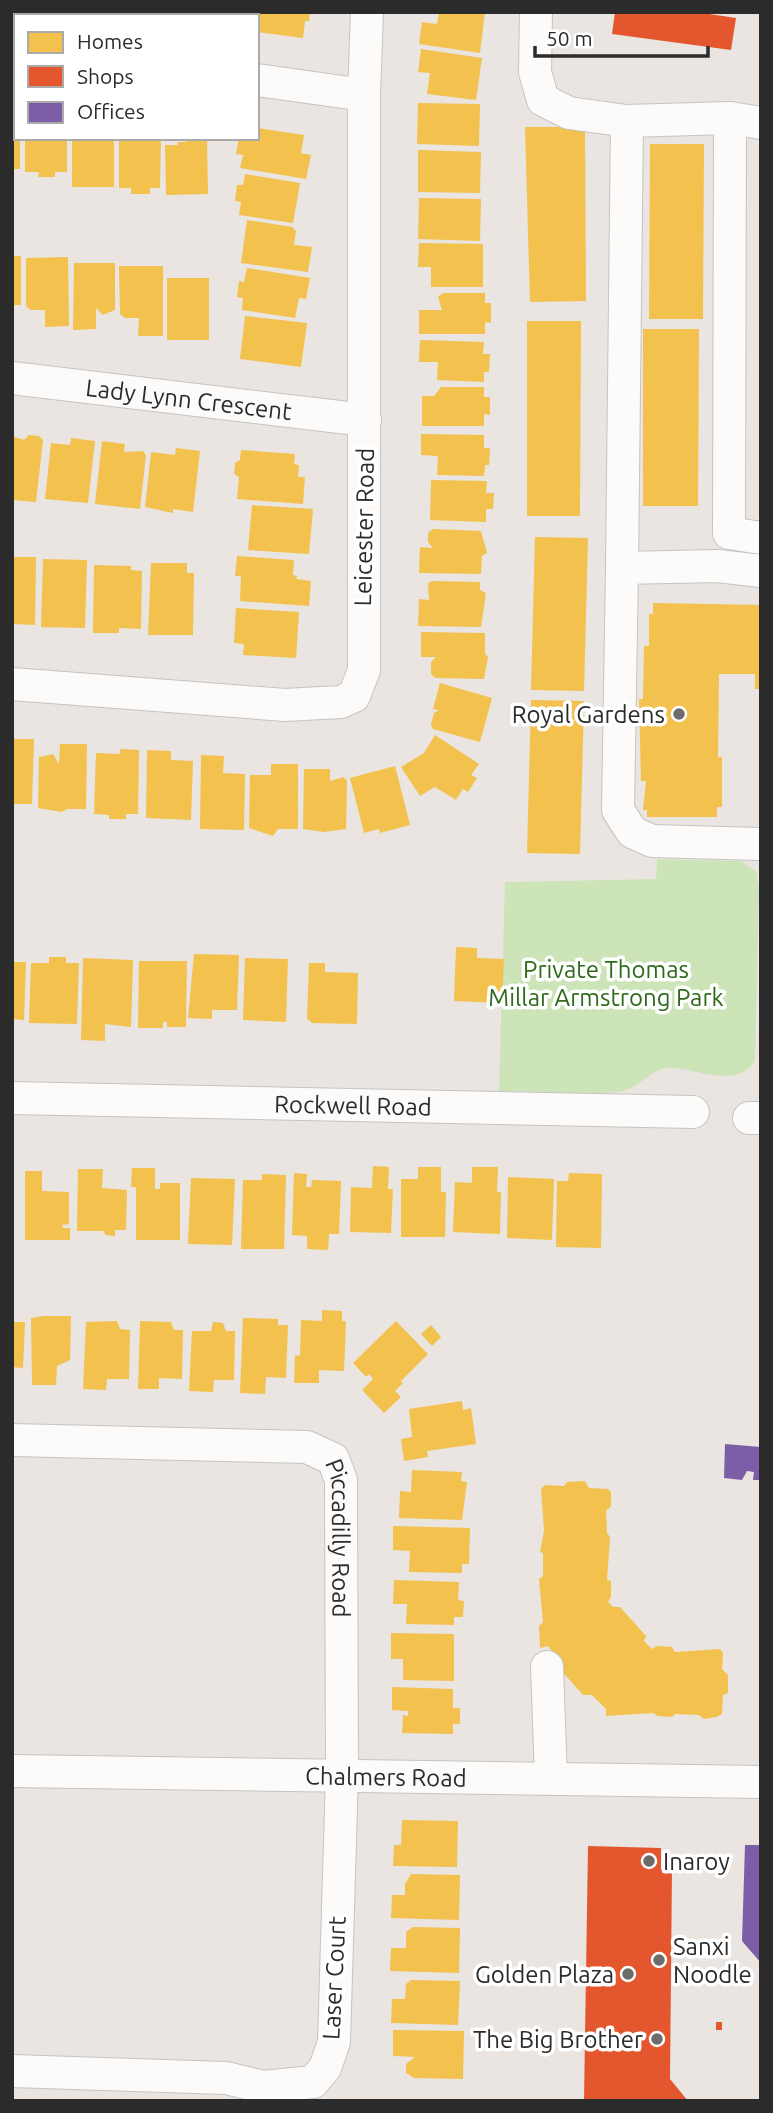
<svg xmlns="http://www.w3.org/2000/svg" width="773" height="2113" viewBox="0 0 773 2113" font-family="Ubuntu,sans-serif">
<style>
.green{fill:#cde4b9}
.homes{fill:#f2c14e}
.shops{fill:#e4572e}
.offices{fill:#7b5ea7}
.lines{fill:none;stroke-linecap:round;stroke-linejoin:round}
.minor-casing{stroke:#c5c4c3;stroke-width:34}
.minor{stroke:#fcfbfa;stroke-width:32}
.poi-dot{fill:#6e6c6a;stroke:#fff;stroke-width:2.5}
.labels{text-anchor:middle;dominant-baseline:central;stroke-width:7;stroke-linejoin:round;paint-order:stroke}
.street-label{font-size:24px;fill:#2b2b2b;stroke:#fff}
.poi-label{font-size:24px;fill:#2b2b2b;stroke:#fff;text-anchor:end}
.park-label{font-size:24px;fill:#2e6a1a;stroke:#fff}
</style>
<rect width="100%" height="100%" fill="#eae5e0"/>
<path class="green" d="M657 859 741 861 756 871 759 887 755 1061C736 1090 697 1068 670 1068 651 1068 640 1087 623 1091 592 1097 533 1091 499 1091L505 882 656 879Z"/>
<path class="homes" d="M191 12H209V16H190Z
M247 12H310L309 21H305L303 38 257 32V16H246Z
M439 12H485L480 53 419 44 422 22 437 24Z
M421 49 482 58 476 100 427 94 430 73 418 72Z
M418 103 480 104 479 146 417 144Z
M12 118H16V138H20V169H12Z
M525 127H585L586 301 530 302Z
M257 128 304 135 301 153 311 155 306 179 240 168 243 155 236 154 239 138H257Z
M25 138H67V172H55V177H38L39 172H25Z
M72 138H114V187H72Z
M119 138H161L160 188H150V194H131V188H119Z
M185 138H207L208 194 166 195 165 145H178V142H186Z
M650 144H704L703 319H649Z
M418 150 481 152 480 193 418 192Z
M245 174 300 183 293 223 239 215 241 202 235 201 237 185H243Z
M419 198 481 199 480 241 418 239Z
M247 220 292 227 296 231 294 245 312 247 308 272 241 263Z
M419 243 483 244V287H431V267H418Z
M12 256H21V305H12Z
M68 257 69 326 45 327V310H31L26 306V258Z
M74 263H115V310L103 315 96 308V329L73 330Z
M119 266H163V336H138L139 318H125L120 314Z
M247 268 310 278 306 299 299 298 295 318 242 310 243 298 237 297 239 281 244 282Z
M167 278H209V340H167Z
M443 293H485V303H491V323L485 322V334H419V310H442L438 297Z
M245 316 307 323 301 367 240 359Z
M527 321H581L580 516H527Z
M643 329H699L698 506H643Z
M420 340 484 342 483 354H490L489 372H484V382L437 380 438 362H419Z
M441 387H484V397H490V415L484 414V426H422V396H434Z
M421 434 484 435V448H490L489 465H485L484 476 437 475 438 456 421 455Z
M29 435 39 436 43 440 36 502 12 500V436L24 440Z
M71 438 95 441 88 503 45 499 51 443 70 445Z
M102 441 125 444 124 452 143 451 146 455 140 509 95 504Z
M176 448 200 451 193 512 173 509V513L145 507 151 452 175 455Z
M241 450 295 454 294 464 299 465 298 477H305L303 504 237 499 239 477 234 474 235 463 240 460Z
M431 480 487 481 486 493H494L493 509H486V522L430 520Z
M252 505 313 509 309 554 248 550Z
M433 529 481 531 487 553 482 556 481 574 419 573 420 547 433 548 428 542V533Z
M535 537 588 538 584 691 531 690Z
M237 556 294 560 293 575 297 576 296 579 311 581 309 606 240 601 241 576H235Z
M12 557H36L35 625 12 624Z
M43 559 87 560 85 628 41 627Z
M151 563H187V573H194L193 635H148Z
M94 565 131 566V570L142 571 141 629 119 628V633H93Z
M432 581 480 582V590L486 593 481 627 418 626 419 599 429 600 428 583Z
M653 603 761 605V689H755V674H719L718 757H722V807H717V817H647V810H643L646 781H641L639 699H643L644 646H649V614H653Z
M236 608 299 612 296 658 243 655 244 644 234 643Z
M421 632 485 633V654L488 657 484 679 435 678 431 674V662L436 657H421Z
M440 683 492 698 480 742 433 729 431 724 434 713 439 710 433 709Z
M531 700 584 701 580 854 527 853Z
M435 735 479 764 471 775 477 778 468 792 463 789 456 800 435 787 420 796 401 767 424 753Z
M12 739H34L32 804H12Z
M60 744H87L86 809H67L62 812 38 808 39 757 53 754 59 764Z
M120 749 139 750 138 814H126V819H109V815L94 814 96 753 120 754Z
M147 750 171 751V760L193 761 191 820 146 818Z
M201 755 224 756 223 773 245 774 244 830 200 829Z
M271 764H298V829H278L273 836 249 828 250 775H271Z
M395 766 410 825 380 833 379 829 364 833 350 778Z
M304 769H330V781L343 777 347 781 346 829 324 832 303 829Z
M456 947 477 948V958L504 959 502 1003 454 1001Z
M194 954 239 955 237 1010H212V1019L188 1018Z
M49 957H66V963H79L77 1024 29 1023 31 963H49Z
M83 958 133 960 131 1027 105 1024V1041L81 1040Z
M245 958 288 959 286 1022 243 1020Z
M139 961H187L186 1027H167V1022H163V1028H138Z
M12 962H26L24 1020 12 1019Z
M309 963H325V972L358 973 357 1024 312 1023 307 1019Z
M373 1166 389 1167 388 1189H393L391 1233 350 1232 351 1187 372 1188Z
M418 1167H441V1192H446L445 1237H401V1179H418Z
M472 1167H498L497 1192H501L500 1234 453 1232 455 1182 472 1183Z
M132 1168H155V1189H160V1183H180V1240H136V1187H131Z
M78 1169H103L102 1188 127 1190 126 1230H115V1236L105 1235 104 1231H77Z
M25 1171H42V1191L69 1192V1224L62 1225 63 1228H70V1240H25Z
M294 1173 307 1174 306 1187H311L312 1180 341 1181 339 1234H329L328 1250 307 1249V1236L292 1235Z
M569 1173 602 1174 601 1248 556 1247 557 1181H568Z
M262 1174 286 1175 284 1249H241L243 1180H262Z
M508 1177 554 1179 552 1240 507 1238Z
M191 1178 235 1179 232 1245 188 1244Z
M322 1310 342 1311V1321H346L344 1371 319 1370V1383H294L295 1355 300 1356 301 1320 322 1321Z
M44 1316H71L70 1360 57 1366 56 1385H32L31 1318Z
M243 1318 278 1319V1325H288L286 1378 266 1377 265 1394 240 1393Z
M117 1321 120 1329 130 1330 129 1379H107L106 1390 83 1389 86 1322Z
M140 1321 171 1322 174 1330H183L182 1379 159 1378V1389H138Z
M396 1321 428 1354 401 1381 403 1383 395 1391 401 1397 384 1413 362 1390 373 1379 369 1374 366 1377 353 1363Z
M12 1322H25L23 1368 12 1367Z
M213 1322 223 1323 226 1331H235L234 1380H214L213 1392 189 1391 192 1331H211Z
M431 1325 441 1337 432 1346 421 1334Z
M462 1401 463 1410 471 1408 476 1444 427 1451 428 1457 404 1461 401 1439 412 1437 409 1409Z
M412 1470 462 1472 461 1481 467 1482 462 1520 399 1518 400 1491 411 1492Z
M585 1481 589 1488 608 1489 611 1492V1506L606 1511 607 1533 610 1537 607 1580 611 1581V1597L608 1602 613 1607H620L646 1636 644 1641 652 1649 657 1646 672 1647 675 1652 720 1649 723 1653 722 1669 728 1675V1693L723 1695 722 1714 716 1717 704 1719 699 1715 675 1714 672 1717 657 1716 654 1713 606 1716V1709L592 1695H583L558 1667 561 1661 548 1646 540 1648 539 1626 543 1622 539 1579 543 1576V1553L540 1552 544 1531 541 1489 545 1485 564 1486 567 1482Z
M393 1526 470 1528 469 1564H462V1573L409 1572 410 1551 393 1550Z
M394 1580 459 1582 458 1600 464 1601 463 1617H454V1625L406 1624 407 1604H393Z
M391 1633 454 1634V1681L403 1680V1659H391Z
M392 1687 453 1689V1708H460V1724H453V1734L402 1733 403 1715 408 1716V1711L392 1710Z
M402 1820 458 1821 457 1867 393 1866 394 1845H401Z
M411 1874 460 1875 459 1920 391 1918 392 1895H405V1884Z
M413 1927 460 1928 459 1973 390 1971 391 1948H406V1932Z
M411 1980 460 1981 458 2025 391 2023 392 1999H405L406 1984Z
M393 2030 464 2031 463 2079 414 2078 406 2073V2064L415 2057 393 2056Z"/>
<path class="shops" d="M615 12H696L736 18 731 50 612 34Z
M588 1846 661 1848V1869H672L670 2079 688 2101H584Z
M716 2022H722V2030H716Z"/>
<path class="offices" d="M725 1444 761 1447V1480H753L754 1472 747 1471 742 1480 724 1478Z
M745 1845H761V1963L742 1941Z"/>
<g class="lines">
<defs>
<g id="minor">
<path d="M536 12 535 72 543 100 569 113 627 121 622 568"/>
<path d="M12 48H16"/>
<path d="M257 80 364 95"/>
<path d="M730 118 729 533 761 538"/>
<path d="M627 121 730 118 761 123"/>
<path id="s1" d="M12 378 365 420"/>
<path d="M761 571 718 566 622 568 618 810 632 832 652 841 761 844"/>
<path d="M12 684 285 705 341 702 354 696 364 670V95L367 12"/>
<path id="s2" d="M12 1098 693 1112"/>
<path d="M749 1118H761"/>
<path id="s3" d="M12 1440 307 1447 333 1459 341 1480 342 1775 334 2042 325 2068 313 2082 263 2087 226 2078 12 2071"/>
<path d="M547 1667 551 1778"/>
<path id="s4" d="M12 1771 761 1782"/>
</g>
</defs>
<use href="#minor" class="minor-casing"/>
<use href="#minor" class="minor"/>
</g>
<g class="poi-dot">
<circle cx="679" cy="714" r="7"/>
<circle cx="649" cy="1861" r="7"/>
<circle cx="659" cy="1960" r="7"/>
<circle cx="628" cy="1974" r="7"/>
<circle cx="657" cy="2039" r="7"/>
</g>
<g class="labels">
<g class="street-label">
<text stroke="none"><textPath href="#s1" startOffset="178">Lady Lynn Crescent</textPath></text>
<text transform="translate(364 527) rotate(-89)">Leicester Road</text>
<text stroke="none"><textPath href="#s2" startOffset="341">Rockwell Road</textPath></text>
<text stroke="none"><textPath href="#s3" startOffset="404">Piccadilly Road</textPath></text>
<text stroke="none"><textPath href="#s4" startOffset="374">Chalmers Road</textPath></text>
<text transform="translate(334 1978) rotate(-87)">Laser Court</text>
</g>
<g class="poi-label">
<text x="665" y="714">Royal Gardens</text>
<text x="663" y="1861" text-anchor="start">Inaroy</text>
<text x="673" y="1946" text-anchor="start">Sanxi<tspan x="673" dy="28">Noodle</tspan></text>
<text x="614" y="1974">Golden Plaza</text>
<text x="643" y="2039">The Big Brother</text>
</g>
<g class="park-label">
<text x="606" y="969">Private Thomas<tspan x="606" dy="28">Millar Armstrong Park</tspan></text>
</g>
</g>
<rect width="773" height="2113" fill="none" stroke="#2b2b2b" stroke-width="28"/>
<rect x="14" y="14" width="245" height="126" fill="#ffffff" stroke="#aaaaaa" stroke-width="2"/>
<rect x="28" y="32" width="35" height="21" fill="#f2c14e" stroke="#aaaaaa" stroke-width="2"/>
<text x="77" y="49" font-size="21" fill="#2b2b2b">Homes</text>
<rect x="28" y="66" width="35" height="21" fill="#e4572e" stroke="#aaaaaa" stroke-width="2"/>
<text x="77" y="84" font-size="21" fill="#2b2b2b">Shops</text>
<rect x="28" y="102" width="35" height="21" fill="#7b5ea7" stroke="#aaaaaa" stroke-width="2"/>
<text x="77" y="119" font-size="21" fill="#2b2b2b">Offices</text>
<path d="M535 46v10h173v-10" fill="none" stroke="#2b2b2b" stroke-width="3.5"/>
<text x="546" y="46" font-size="21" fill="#2b2b2b" stroke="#ffffff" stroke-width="5" paint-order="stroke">50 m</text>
</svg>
